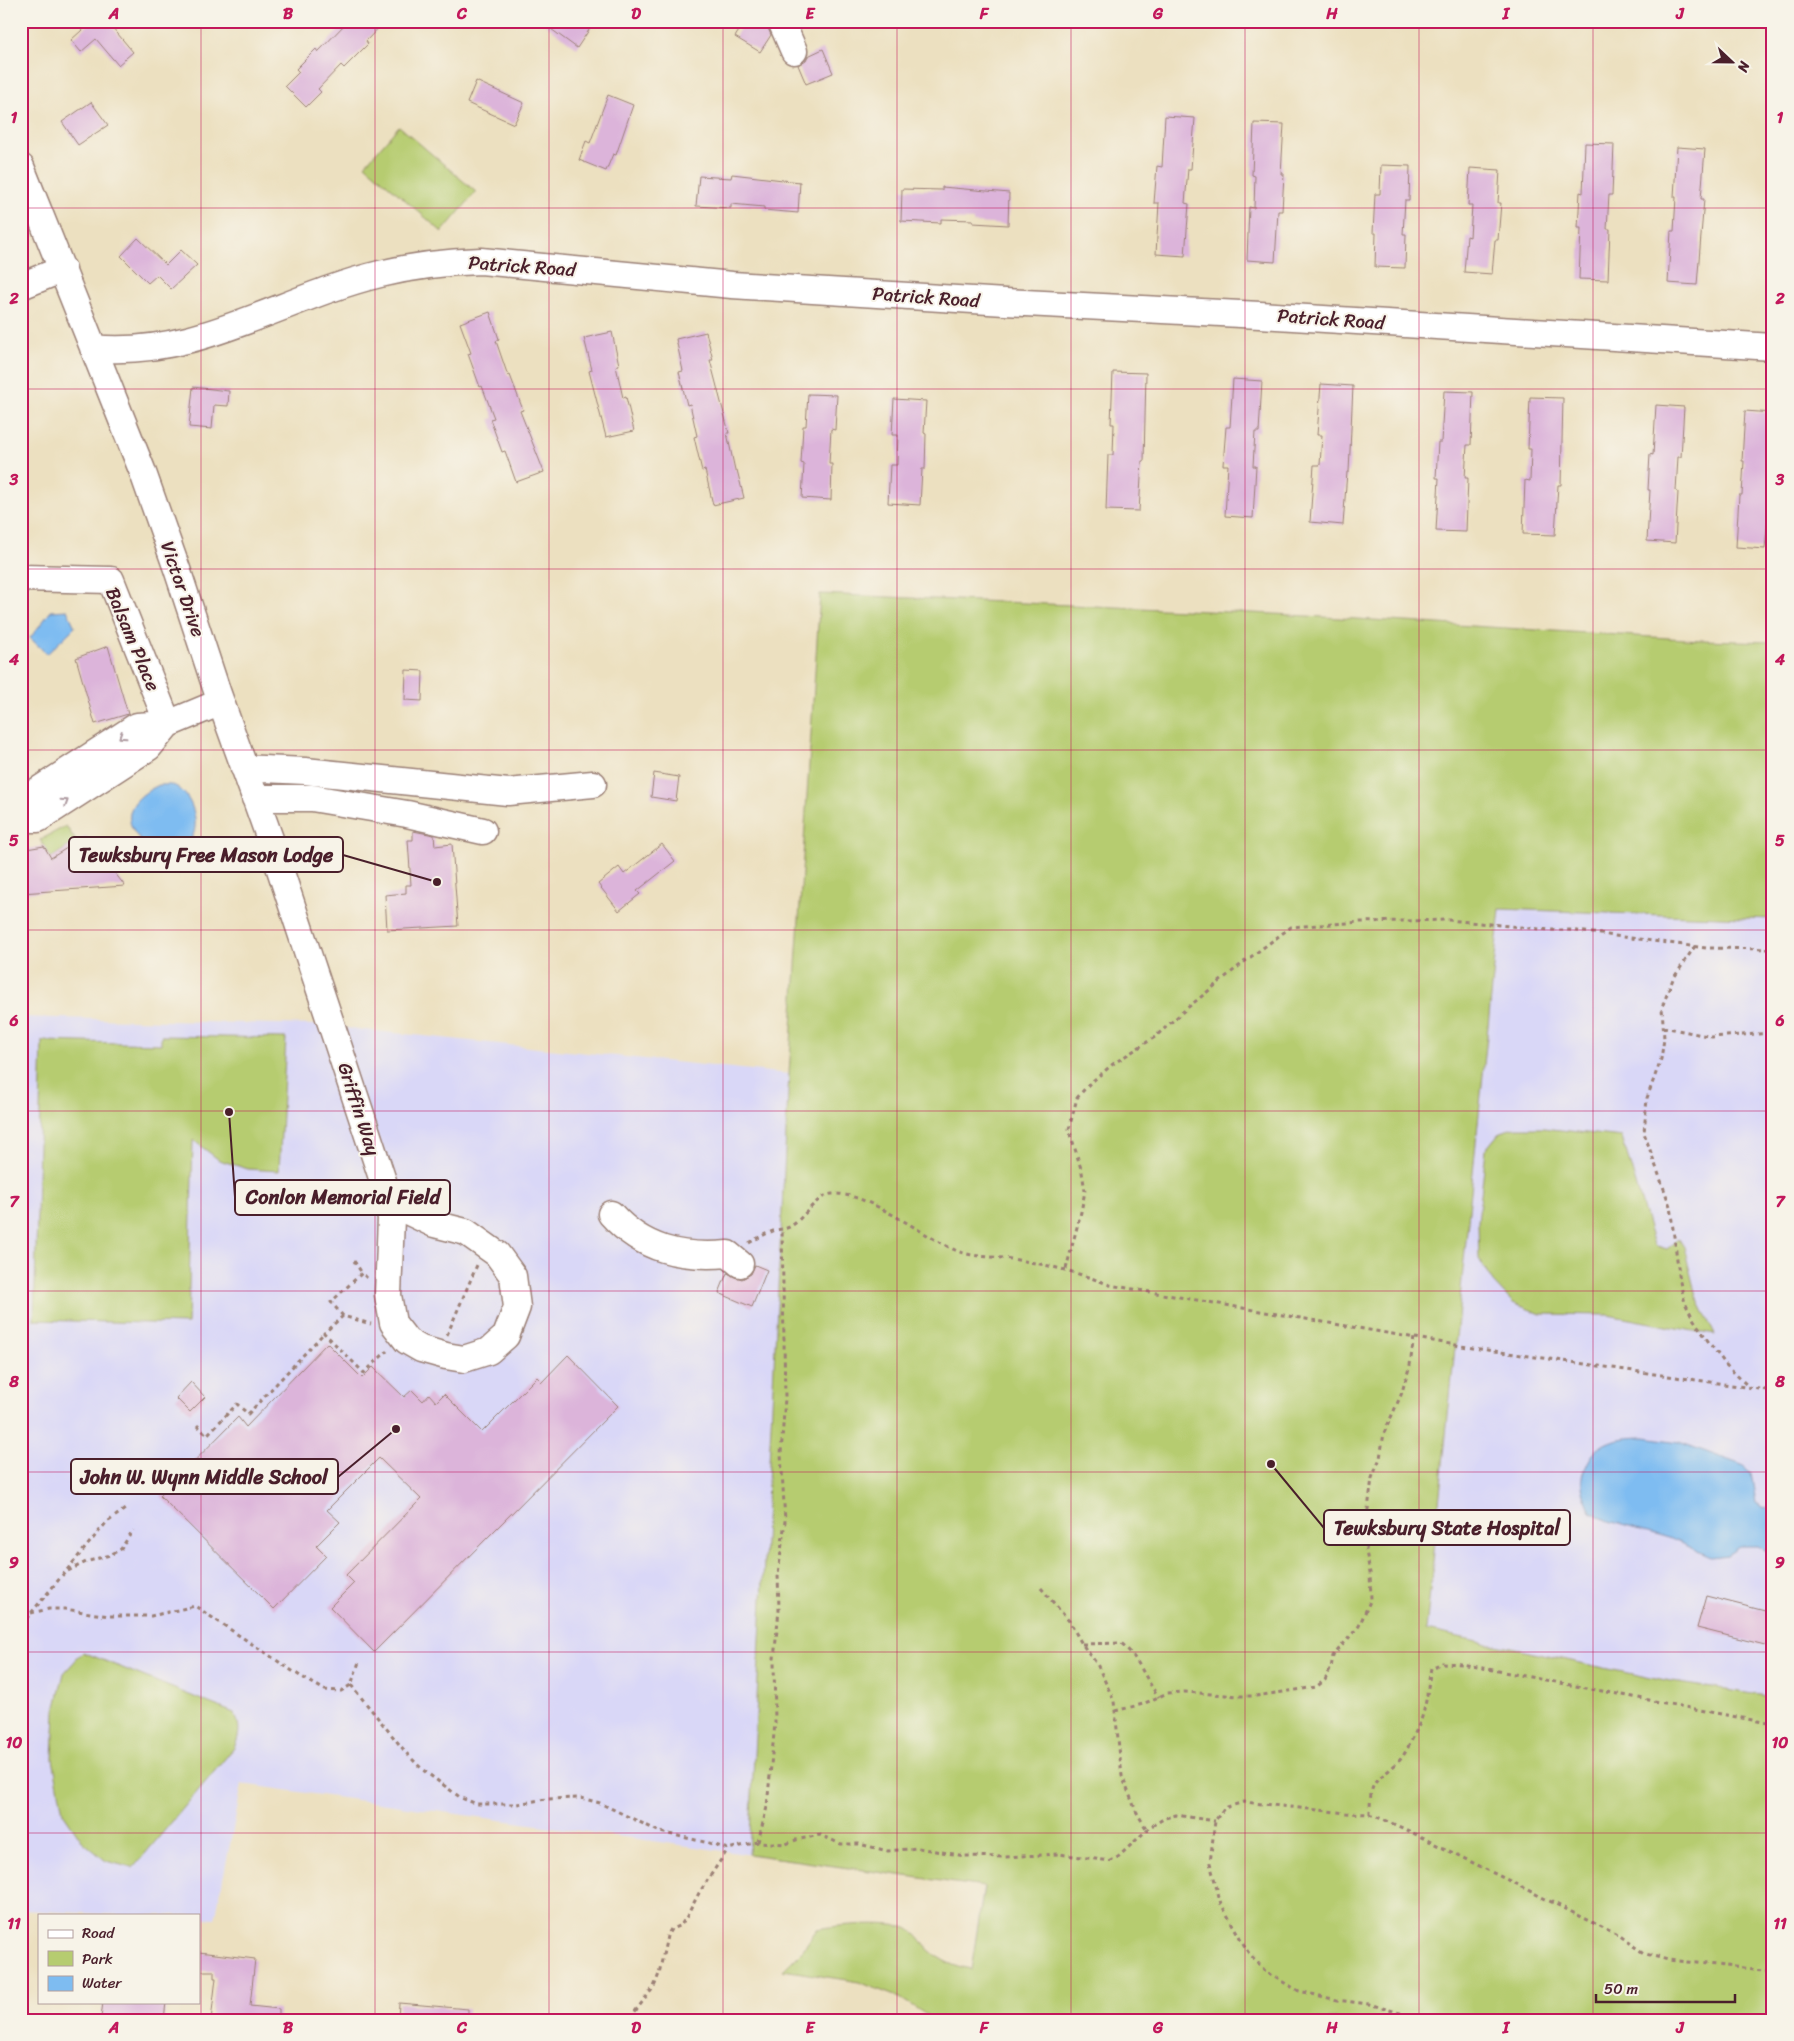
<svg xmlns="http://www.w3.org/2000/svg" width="1794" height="2041" viewBox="0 0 1794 2041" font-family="Sriracha,sans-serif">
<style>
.built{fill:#d9d7f7}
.green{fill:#b6cc70;stroke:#80764e}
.water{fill:#7ebcf1;stroke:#646e8e}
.building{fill:#dcb4da}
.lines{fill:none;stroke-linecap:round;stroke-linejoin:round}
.minor-casing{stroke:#9b8076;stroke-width:29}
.path{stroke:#9b8076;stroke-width:3;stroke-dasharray:4 4;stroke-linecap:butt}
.minor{stroke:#fff;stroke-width:26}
.oneway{stroke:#ae9aa0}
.grid{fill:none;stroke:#c2185b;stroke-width:1;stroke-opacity:0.55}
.labels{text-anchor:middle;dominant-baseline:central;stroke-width:4;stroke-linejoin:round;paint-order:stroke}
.street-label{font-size:19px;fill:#4a1f2b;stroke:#f7f3e8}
.leader{fill:none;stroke:#4a1f2b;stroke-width:2}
.callout-dot{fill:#4a1f2b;stroke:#f7f3e8;stroke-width:2}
.callout{fill:#f7f3e8;stroke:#4a1f2b;stroke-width:2}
.callout-label{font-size:20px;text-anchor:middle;font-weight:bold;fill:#4a1f2b}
.neatline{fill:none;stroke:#c2185b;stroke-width:2}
.grid-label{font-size:16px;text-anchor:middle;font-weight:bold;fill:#c2185b}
</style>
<rect width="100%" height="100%" fill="#f7f3e8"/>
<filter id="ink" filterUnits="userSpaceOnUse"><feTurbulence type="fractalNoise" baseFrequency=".02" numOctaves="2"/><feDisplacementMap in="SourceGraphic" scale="10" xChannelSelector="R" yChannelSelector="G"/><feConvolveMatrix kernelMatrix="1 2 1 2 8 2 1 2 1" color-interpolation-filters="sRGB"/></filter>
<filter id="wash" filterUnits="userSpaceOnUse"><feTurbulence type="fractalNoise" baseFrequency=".0096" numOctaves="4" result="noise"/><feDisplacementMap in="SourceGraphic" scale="20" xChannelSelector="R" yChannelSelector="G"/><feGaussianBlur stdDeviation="1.12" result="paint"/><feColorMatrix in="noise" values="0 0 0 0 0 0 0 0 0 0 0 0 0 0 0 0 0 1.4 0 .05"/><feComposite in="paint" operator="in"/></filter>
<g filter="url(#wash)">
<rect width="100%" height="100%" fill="#ece0c0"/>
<path class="built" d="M820 594 1274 614 1701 640 1773 642V2020H963L983 1887 242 1784 215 1919 199 1918V1915H123L21 1910V1017L317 1025 789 1074Z"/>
<path class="green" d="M399 126 476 192 442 232 365 165Z
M820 594 1274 614 1701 640 1773 642V919L1500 909 1426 1630 1665 1681 1773 1697V2020H940L933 2019 900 1998 859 1982 783 1970 802 1951 817 1929C840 1925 886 1921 907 1928 915 1931 923 1944 929 1950 941 1961 955 1967 971 1970L984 1887 749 1854 789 1074Z
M66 826 76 841 51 858 40 840Z
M161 1036 286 1038 279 1171 248 1169 219 1160 193 1140 188 1324 34 1320 42 1041 161 1044Z
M1514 1128H1543L1622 1137 1654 1245 1667 1249 1679 1239 1684 1247 1696 1296 1715 1335 1608 1315 1541 1314 1513 1303 1493 1282 1479 1259 1478 1222 1486 1149 1500 1132Z
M83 1652 234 1713C241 1726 240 1735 234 1748L133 1868 106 1861 82 1841 63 1813 53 1759 55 1711 64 1673Z"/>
<path class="water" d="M67 610 75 627 47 654 30 638 51 611Z
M159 785C164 785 173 784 177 787 193 797 202 827 189 842 176 857 152 854 141 841 118 816 133 797 159 785Z
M1645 1437 1679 1442 1742 1465 1751 1473 1756 1503 1765 1508 1773 1506V1555L1758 1547H1740L1728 1555 1711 1557 1669 1538 1609 1521 1591 1512C1588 1504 1583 1494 1582 1486 1581 1479 1583 1472 1586 1467 1597 1439 1618 1438 1645 1437Z"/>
<g id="blocks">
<path class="building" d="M92 21H107L133 52 118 65 96 39 81 52 71 40Z
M348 21H385L366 41 368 44 344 68 341 65 318 89 321 92 306 107 285 86 299 72 296 69 316 49 318 52Z
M540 21H595L577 48Z
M745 21H759L767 26 771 35 760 52 735 37Z
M823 49 833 73 806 84 798 65 806 60 808 56Z
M476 81 524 103 514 124 467 103Z
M608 95 633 105 616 155 613 154 606 171 579 160 586 141 590 143Z
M91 102 108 125 78 145 62 122Z
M1165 116 1195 118 1191 169H1188L1185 203 1189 204 1185 256 1156 254 1159 203H1154L1157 166 1162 167Z
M1254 123 1284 124 1281 174H1284L1282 211H1278L1275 262 1247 260 1249 207 1254 208 1255 176 1252 175Z
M1585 143 1614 144 1612 195H1609L1607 229H1610L1608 280 1579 279 1581 228H1578L1580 192 1583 193Z
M1677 147 1705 149 1701 199H1704L1697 285 1668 283 1671 231H1674L1676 197H1674Z
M1381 165 1410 166 1409 200H1405L1403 234H1406L1405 268 1375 267 1376 233H1373L1375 194H1380Z
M1470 168 1500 170 1498 203H1501L1498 240H1495L1492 274 1464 272 1467 236 1470 237 1472 205H1468Z
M732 174 800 182 798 213 764 210V207L731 204V208L696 206 699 176 731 178Z
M942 187 1009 193 1008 225 973 223V220L941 219V223L901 221 902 189 942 190Z
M138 238 166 265 181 250 197 265 171 289 157 275 148 283 121 256Z
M490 312 499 339 496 341 508 376 510 375 523 410 520 411 544 472 516 482 505 451 502 452 490 419 494 418 482 386 480 387 468 354 471 353 460 323Z
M612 332 619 365 616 366 623 398 626 397 634 431 606 437 589 371 592 370 584 338Z
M706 332 713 360H710L729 433H727L735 470H737L744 498 713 505 705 470 702 471 694 437 697 436 690 404 687 405 679 372 683 371 676 339Z
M1113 372 1146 373 1144 461H1142L1139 511 1106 510 1108 455H1113L1114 424H1111Z
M1233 379 1262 381 1259 432H1255L1253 466H1256L1253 518 1225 516 1228 465H1223L1226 427H1230Z
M1321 384 1353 386 1349 472H1347L1343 525 1310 522 1314 465H1320L1322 435H1317Z
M193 387 229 391 228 406 214 405 212 429 189 427Z
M1444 391 1473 392 1471 445H1467L1465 478H1468L1466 532 1436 531 1439 478H1436L1438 442H1441Z
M808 394 837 395 835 430 831 429 829 464H832L831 500 802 498 804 464 801 463 803 426H806Z
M1530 397 1563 398 1561 485H1558L1555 535 1523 534 1525 480 1530 481 1531 449H1528Z
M894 399 926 401 924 433 926 434 925 469H922L920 505 888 503 890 465H897L898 435H892Z
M1656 405 1684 407 1681 457H1678L1676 491 1678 492 1675 543 1647 541 1650 490H1648L1650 454 1653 455Z
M1745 411 1773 413 1770 463H1773L1765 549 1736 547 1739 495H1742L1744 461H1742Z
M108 646 128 714 95 724 76 658Z
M406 670 423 671 422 701 405 700Z
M654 773 679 777 676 801 651 797Z
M413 831 434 835 435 846 452 844 458 926 387 930 385 895 406 893V885H411L408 840H413Z
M86 836 125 886 21 893V850L44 846 51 858Z
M662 844 675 861 637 891 640 894 619 911 598 884 619 867 624 874Z
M755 1265 767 1270 752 1307 719 1293 727 1273 742 1279 751 1274Z
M327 1343 362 1378 373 1367 404 1397 412 1390 423 1401 429 1394 436 1402 444 1394 482 1432 537 1377 542 1382 568 1355 618 1406 374 1652 330 1607 354 1583 346 1575 421 1499 379 1458 327 1510 340 1522 316 1546 326 1556 274 1609 160 1496 238 1417 246 1427Z
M191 1382 205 1397 190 1412 176 1398Z
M1706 1596 1773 1613V1647L1697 1628Z
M199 1952 255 1959 250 2006 279 2009V2020H211L216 1978H214V1971H199Z
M103 2002H166L164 2020 101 2018Z
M399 2003 468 2009V2020H398Z"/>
</g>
</g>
<g filter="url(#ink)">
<use href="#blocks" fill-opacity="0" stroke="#9b8076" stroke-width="1"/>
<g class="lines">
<defs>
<path id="minor" d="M781 21 794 51
M21 167 142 470 177 569 218 694 270 839 384 1184 391 1218 388 1295 393 1323 407 1341 421 1349 446 1356 464 1359 489 1351 506 1336 517 1307 513 1276 497 1254 466 1232 434 1224 388 1202
M21 286 63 269
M93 348C196 359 283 297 380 274 413 266 447 262 481 261L732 285 1005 302 1260 315 1773 347
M21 578 111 580 168 724
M244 768 305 771 508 792 593 784
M255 798H312L407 814 483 831
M21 804 28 797 137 726 168 724 221 702
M21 819H38L149 747 168 724
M611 1214C643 1250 681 1258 728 1254L740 1264"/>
</defs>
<use href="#minor" class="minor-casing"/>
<path class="path" d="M1695 946 1673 979 1662 1007 1664 1039 1661 1059 1647 1098 1644 1133 1670 1206 1680 1282 1685 1303 1694 1320 1710 1344 1727 1366 1749 1387
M1663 1027 1712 1037 1773 1033
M749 1243C758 1238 766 1233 776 1230 781 1229 787 1229 791 1226 803 1219 817 1195 832 1194 866 1191 923 1236 955 1250 973 1258 992 1256 1011 1259 1046 1264 1077 1272 1110 1285L1473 1348 1773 1391
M354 1261 362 1273
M1066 1269 1081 1212 1085 1191 1082 1172 1069 1129 1077 1098 1088 1085 1113 1064 1155 1037 1186 1009 1244 962 1291 927 1361 922 1449 920 1550 930H1570L1706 948 1773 949
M367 1278 362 1273 331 1302 343 1316 371 1324
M343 1316 324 1333 364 1373 387 1351
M447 1335 477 1265
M197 1425 207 1435 237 1404 248 1414 324 1333
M1772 1450 1773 1446
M68 1571 86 1562 110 1555 121 1549 133 1530
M1041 1588 1069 1621 1082 1644 1097 1664 1114 1701 1122 1776 1136 1811 1147 1830
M31 1613 49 1609H65L109 1616H151L195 1606 300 1676 325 1690 341 1691 351 1685 359 1662
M21 1625 106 1523 125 1509
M1082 1644 1121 1643C1140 1659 1144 1678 1159 1697
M351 1685 408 1755 423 1770 461 1798 477 1804H517L546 1799 581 1798 600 1803 660 1832 709 1843 728 1849 758 1842 786 1844 796 1840 820 1835 841 1844H859L888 1851 918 1848 965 1856 1004 1857 1059 1854 1110 1861 1118 1857 1150 1827 1165 1818 1176 1815 1215 1821
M1115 1711 1143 1704 1167 1693 1185 1692 1239 1696H1256L1316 1687 1325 1680 1331 1668 1333 1656 1359 1626 1371 1599 1370 1573 1366 1551V1525L1372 1478 1380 1458 1384 1433 1401 1395 1410 1365 1414 1337
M1370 1814C1370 1776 1375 1785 1399 1761 1406 1753 1412 1740 1416 1731 1427 1711 1427 1689 1431 1668L1442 1663 1462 1664 1773 1724
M758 1842 767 1807 775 1723 774 1659 779 1610 778 1574 785 1521 781 1454 785 1398 782 1229
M630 2018 654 1987 659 1974 667 1936 671 1929 681 1925 687 1916 699 1893 728 1849
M1424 2020 1369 2004 1337 2000 1299 1991 1267 1973 1248 1952 1221 1904 1210 1863 1215 1821 1224 1808 1244 1802 1346 1813 1370 1814 1405 1829 1620 1936 1646 1954 1668 1960 1773 1971"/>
<use href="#minor" class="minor"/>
</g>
<defs><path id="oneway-chevron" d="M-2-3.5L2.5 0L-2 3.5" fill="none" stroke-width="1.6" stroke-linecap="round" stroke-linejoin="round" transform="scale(1.25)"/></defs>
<g class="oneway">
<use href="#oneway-chevron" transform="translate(122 736) rotate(147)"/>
<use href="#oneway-chevron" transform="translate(65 802) rotate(-33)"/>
</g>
</g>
<path class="grid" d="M201 21V2020M375 21V2020M549 21V2020M723 21V2020M897 21V2020M1071 21V2020M1245 21V2020M1419 21V2020M1593 21V2020M21 208H1773M21 389H1773M21 569H1773M21 750H1773M21 930H1773M21 1111H1773M21 1291H1773M21 1472H1773M21 1652H1773M21 1833H1773"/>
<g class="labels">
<g class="street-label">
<text transform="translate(522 266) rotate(4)">Patrick Road</text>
<text transform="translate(926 297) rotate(4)">Patrick Road</text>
<text transform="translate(1331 319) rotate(4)">Patrick Road</text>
<text transform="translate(183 589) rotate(71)">Victor Drive</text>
<text transform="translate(133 639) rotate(67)">Balsam Place</text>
<text transform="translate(359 1109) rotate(72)">Griffin Way</text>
</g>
</g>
<path class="leader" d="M437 882L343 855M229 1112L235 1197M396 1429L338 1477M1271 1464L1324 1528"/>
<g class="callout-dot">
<circle cx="437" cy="882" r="5"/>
<circle cx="229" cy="1112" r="5"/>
<circle cx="396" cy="1429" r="5"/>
<circle cx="1271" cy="1464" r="5"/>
</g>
<g class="callout">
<rect x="69" y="837" width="274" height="35" rx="5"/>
<rect x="235" y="1180" width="215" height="35" rx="5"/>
<rect x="71" y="1459" width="267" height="35" rx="5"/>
<rect x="1324" y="1510" width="246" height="35" rx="5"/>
</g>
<g class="callout-label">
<text x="206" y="862">Tewksbury Free Mason Lodge</text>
<text x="343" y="1204">Conlon Memorial Field</text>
<text x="204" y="1484">John W. Wynn Middle School</text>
<text x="1447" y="1535">Tewksbury State Hospital</text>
</g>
<rect width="1794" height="2041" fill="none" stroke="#f7f3e8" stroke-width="55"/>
<rect x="38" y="1914" width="162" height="90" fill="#f7f3e8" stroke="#b29e9c"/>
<rect x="48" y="1930" width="25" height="8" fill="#ffffff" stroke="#b29e9c"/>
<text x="82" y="1938" font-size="15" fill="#4a1f2b">Road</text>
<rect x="48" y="1951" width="25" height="15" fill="#b6cc70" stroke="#b29e9c"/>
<text x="82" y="1964" font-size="15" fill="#4a1f2b">Park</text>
<rect x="48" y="1976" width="25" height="15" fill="#7ebcf1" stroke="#b29e9c"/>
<text x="82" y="1988" font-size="15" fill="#4a1f2b">Water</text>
<g transform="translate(1732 62) rotate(112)" stroke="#f7f3e8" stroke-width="4" paint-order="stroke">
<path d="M0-4L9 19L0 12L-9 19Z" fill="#4a1f2b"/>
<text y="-8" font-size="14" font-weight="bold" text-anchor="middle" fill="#4a1f2b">N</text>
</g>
<path d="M1596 1994v8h139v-8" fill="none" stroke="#4a1f2b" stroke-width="2.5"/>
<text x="1604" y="1994" font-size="15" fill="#4a1f2b" stroke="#f7f3e8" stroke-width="4" paint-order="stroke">50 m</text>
<rect x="28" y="28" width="1738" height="1986" class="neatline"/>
<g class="grid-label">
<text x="114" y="19">A</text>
<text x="288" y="19">B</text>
<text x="462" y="19">C</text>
<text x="636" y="19">D</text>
<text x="810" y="19">E</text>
<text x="984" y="19">F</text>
<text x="1158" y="19">G</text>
<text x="1332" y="19">H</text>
<text x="1506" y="19">I</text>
<text x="1680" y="19">J</text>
<text x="14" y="123">1</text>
<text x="1780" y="123">1</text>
<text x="14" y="304">2</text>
<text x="1780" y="304">2</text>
<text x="14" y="485">3</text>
<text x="1780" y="485">3</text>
<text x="14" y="665">4</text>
<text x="1780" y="665">4</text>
<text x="14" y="846">5</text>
<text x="1780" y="846">5</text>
<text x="14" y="1026">6</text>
<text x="1780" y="1026">6</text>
<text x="14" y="1207">7</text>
<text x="1780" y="1207">7</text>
<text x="14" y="1387">8</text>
<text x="1780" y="1387">8</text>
<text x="14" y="1568">9</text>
<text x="1780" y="1568">9</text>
<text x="14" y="1748">10</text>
<text x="1780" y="1748">10</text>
<text x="14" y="1929">11</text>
<text x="1780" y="1929">11</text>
<text x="114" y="2033">A</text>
<text x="288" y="2033">B</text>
<text x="462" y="2033">C</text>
<text x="636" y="2033">D</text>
<text x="810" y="2033">E</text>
<text x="984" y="2033">F</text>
<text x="1158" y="2033">G</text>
<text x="1332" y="2033">H</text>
<text x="1506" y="2033">I</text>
<text x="1680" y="2033">J</text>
</g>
</svg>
